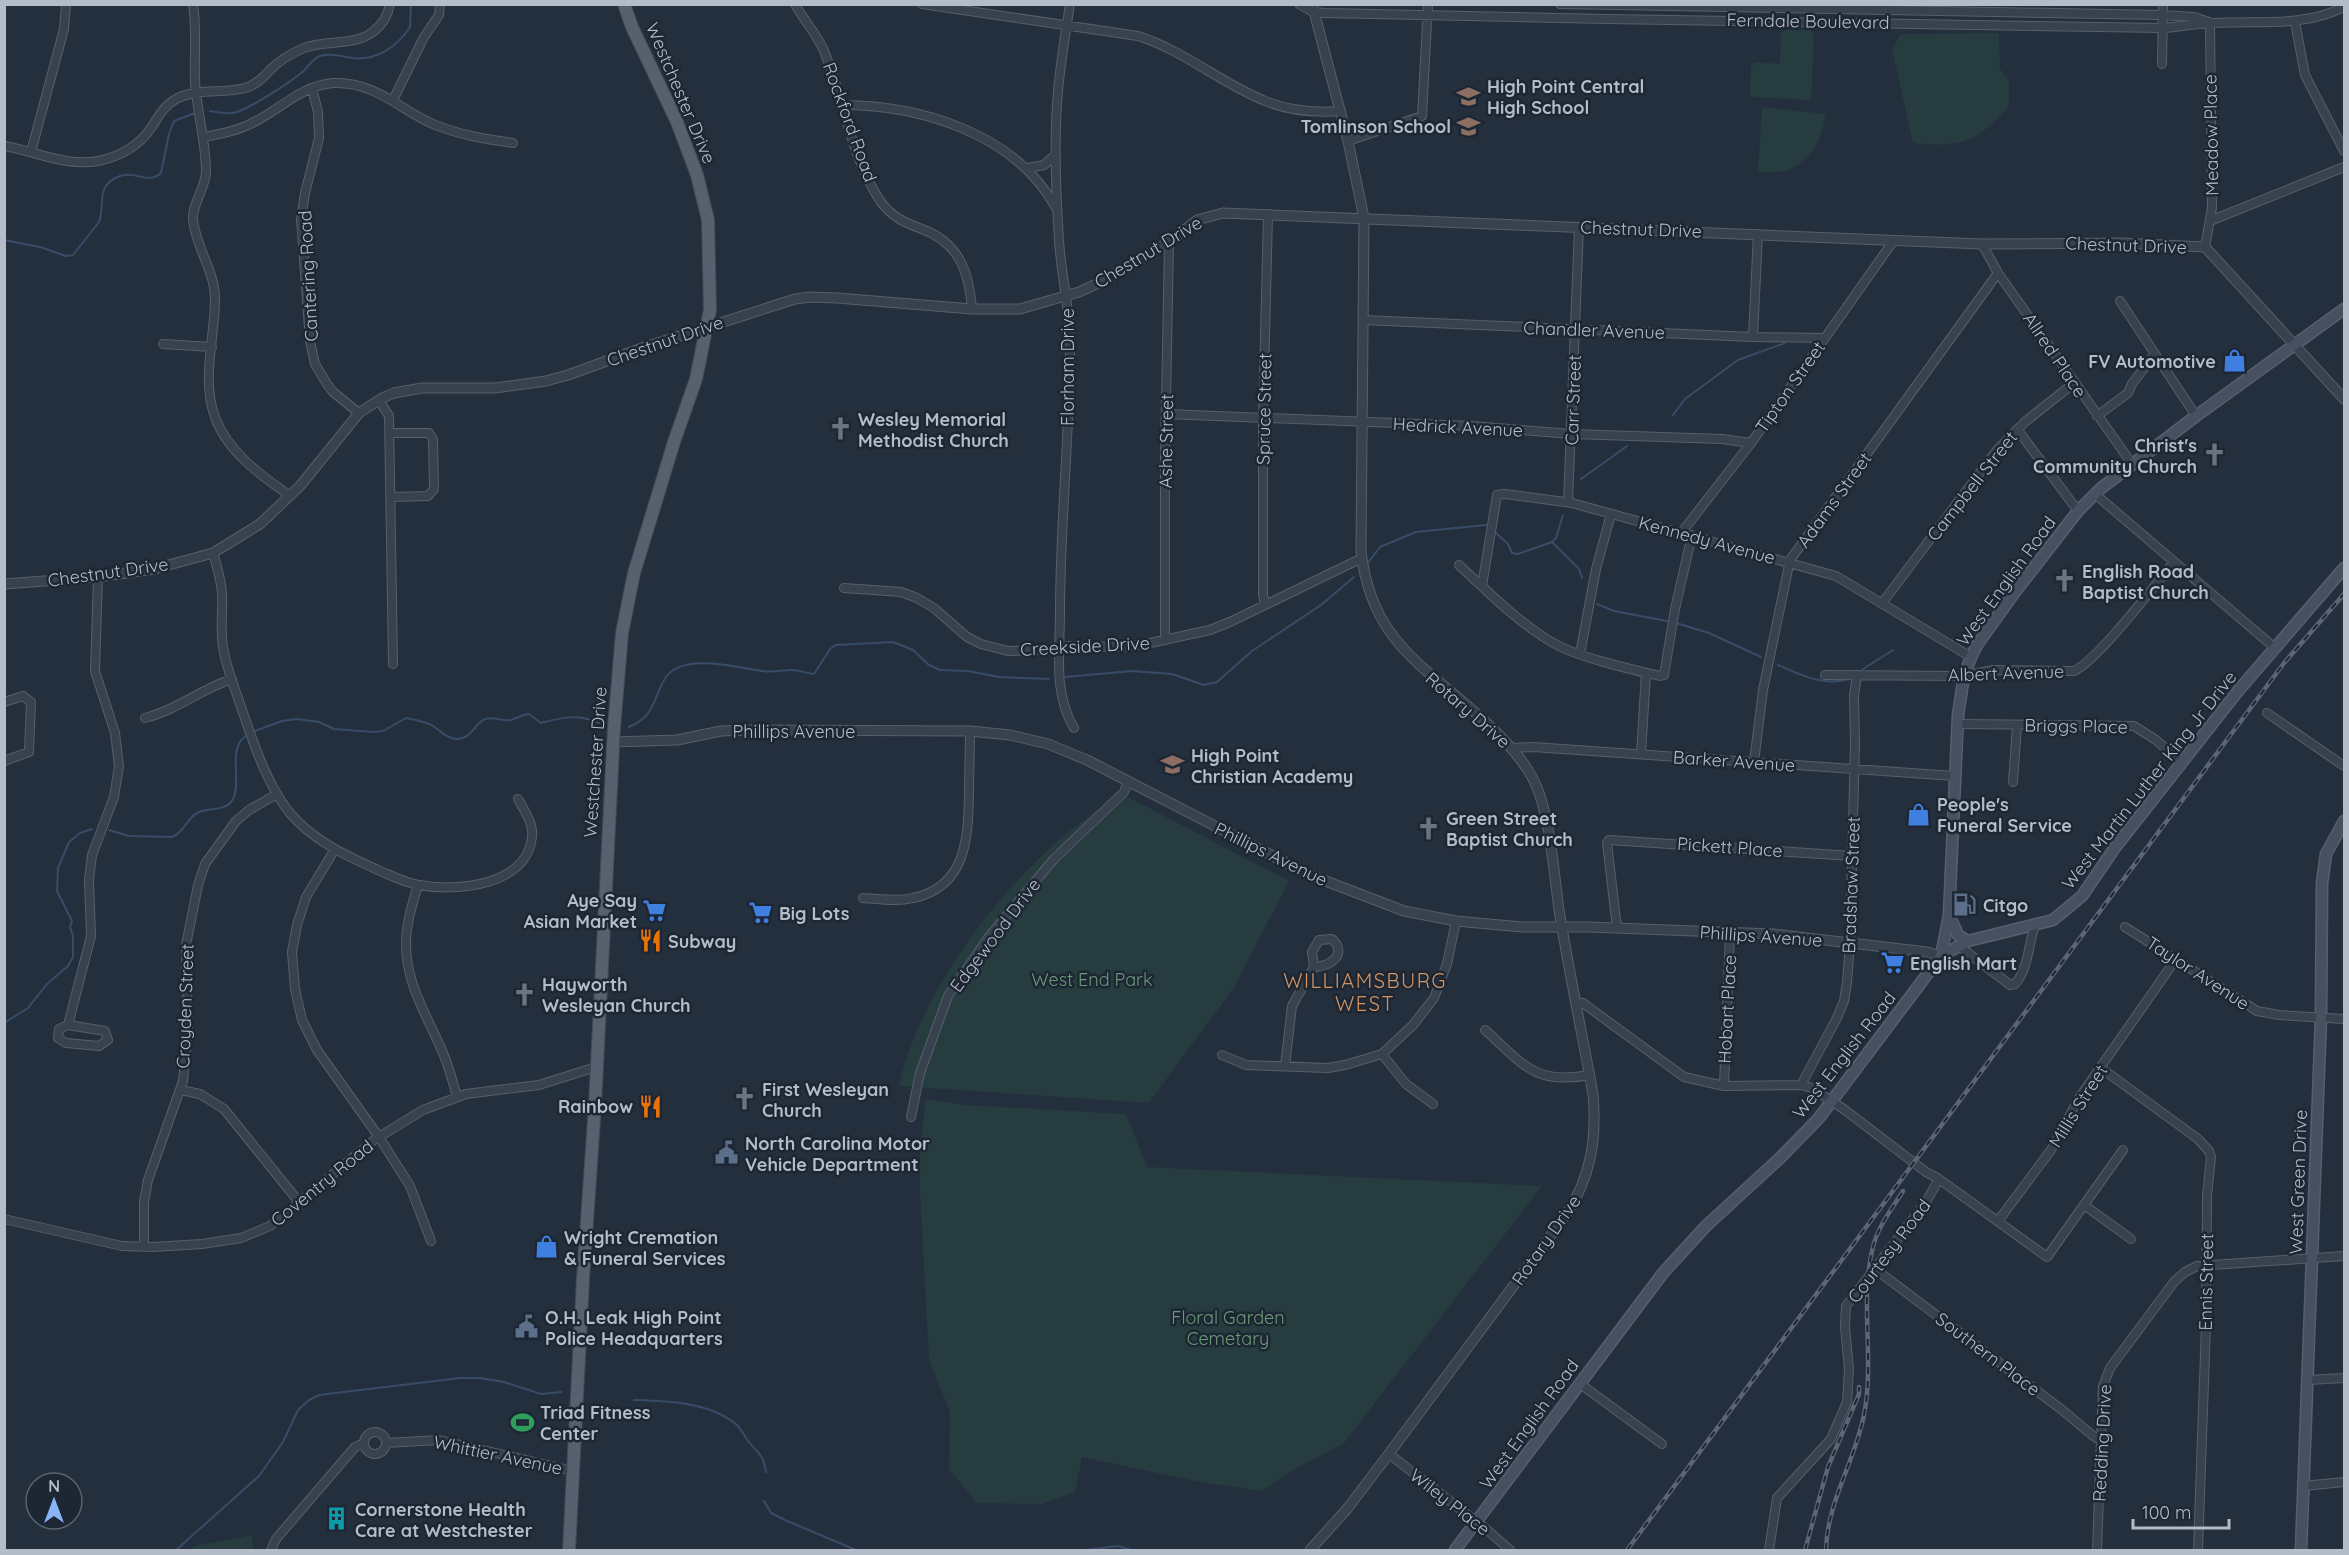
<svg xmlns="http://www.w3.org/2000/svg" width="2349" height="1555" viewBox="0 0 2349 1555" font-family="Quicksand,sans-serif">
<style>
.green{fill:#263c3f}
.lines{fill:none;stroke-linecap:round;stroke-linejoin:round}
.stream{stroke:#394c67;stroke-width:2}
.minor-casing{stroke:#565f6c;stroke-width:10}
.tertiary-casing{stroke:#565f6c;stroke-width:11}
.secondary-casing{stroke:#565f6c;stroke-width:13}
.primary-casing{stroke:#414a57;stroke-width:14}
.minor{stroke:#38414e;stroke-width:8}
.tertiary{stroke:#38414e;stroke-width:9}
.secondary{stroke:#465061;stroke-width:10}
.primary{stroke:#56606e;stroke-width:12}
.rail-casing{stroke:#5a6575;stroke-width:4.5}
.rail{stroke:#1d2633;stroke-width:2;stroke-dasharray:7;stroke-linecap:butt}
.labels{text-anchor:middle;dominant-baseline:central;stroke-width:5;stroke-linejoin:round;paint-order:stroke}
.street-label{font-size:18px;fill:#b4bcc9;stroke:#1d2633}
.poi-label{font-size:18px;font-weight:bold;fill:#b4bcc9;stroke:#1d2633;text-anchor:start}
.park-label{font-size:18px;fill:#6b9a76;stroke:#1d2633}
.neighbourhood-label{font-size:20px;letter-spacing:1.5px;fill:#d59563;stroke:#1d2633}
</style>
<rect width="100%" height="100%" fill="#242f3e"/>
<path class="green" d="M1785 30H1810L1814 35 1811 100 1750 97 1751 66 1755 62 1780 64 1781 33Z
M1999 33 2000 69 2009 81V106C1977 142 1961 148 1913 143L1892 49 1901 34Z
M1762 107 1826 114C1821 139 1814 161 1787 170 1778 173 1767 172 1758 173Z
M1115 796H1126L1289 881 1235 986 1149 1103 899 1086C917 1001 987 905 1051 847 1071 829 1094 813 1115 796Z
M926 1099 965 1105 1126 1114 1147 1167 1542 1186 1344 1443 1293 1470 1262 1491 1195 1481 1082 1457 1075 1492 1042 1504 977 1503 949 1469 950 1412 929 1360 920 1191V1148Z
M252 1535 253 1550H188L195 1546Z"/>
<g class="lines">
<path class="stream" d="M210 111C217 112 225 114 233 113 248 110 287 84 300 74 308 69 310 60 320 56 331 53 341 56 352 58 376 61 397 47 410 27L411 4
M4 240 40 247 66 256 73 255 99 222C106 204 94 186 120 176 135 170 148 185 161 173L169 134 174 121 195 113
M1673 415 1685 399 1738 360 1785 343
M1581 479 1627 446
M1495 532 1508 544 1512 553 1518 554 1552 542 1556 538 1563 515
M1552 542 1579 569 1582 578
M1367 564 1380 547 1416 532 1486 525
M1597 604 1614 611 1667 621
M1676 623 1709 633 1761 657
M1778 665C1799 674 1824 687 1847 679
M1863 669 1893 650
M1065 677 1132 671 1172 674 1204 685 1217 682 1252 651 1321 605 1354 577
M629 727C657 715 652 698 666 677 683 652 739 668 763 671 773 673 782 670 791 670 799 670 806 673 814 674L830 649 836 645 893 642 913 650 929 665 940 670 968 671 999 677 1049 679
M255 731 282 721 297 719 319 722 334 729 374 732 383 731 406 718C415 720 425 721 433 726 441 731 447 739 457 739 470 739 474 726 483 720 492 715 502 722 511 720 517 718 522 715 529 714L541 723C563 717 579 714 599 723
M109 830 129 836 172 837C185 832 187 817 199 812 210 808 227 811 233 799 242 781 227 748 246 736
M4 1023 28 1008 47 984 68 966 73 957V936L70 927 72 921 57 891 58 868 69 842 80 833 92 829
M634 1400C667 1401 711 1402 737 1425 742 1430 744 1436 748 1441 759 1455 763 1453 766 1472
M764 1501 771 1513 785 1520 856 1550
M176 1550 259 1476 283 1442 298 1410 309 1400 319 1395 460 1378H480L504 1382 541 1394 561 1392
M1086 1550 1118 1546 1132 1550"/>
<defs>
<path id="minor" d="M193 4C197 30 194 56 195 82 197 113 206 141 206 172 205 190 192 203 193 220 196 248 215 271 215 299 215 338 201 379 215 417 227 451 260 475 289 495
M795 4C804 21 817 34 824 51 845 101 850 157 881 202 892 217 905 223 922 229 960 243 969 273 972 309
M922 4 1138 36C1185 51 1219 82 1263 100 1288 111 1314 113 1341 111
M1070 4C1065 37 1059 70 1057 104 1054 149 1056 195 1059 240 1061 275 1070 309 1070 344 1070 434 1060 523 1060 612 1060 651 1053 693 1074 728
M1299 4 1313 12 1325 13 1608 19 2163 28C2180 27 2197 23 2213 23 2258 20 2302 28 2344 7
M1560 4 2162 15 2194 17 2209 22
M2295 22 2305 75 2344 151
M2162 64 2163 4
M312 88 318 112 319 138 305 193 301 219 310 341 315 364 327 384 333 392 359 413
M393 100 424 37 439 15 440 4
M841 105C921 105 1016 134 1056 208
M204 137C219 134 234 132 248 125 278 112 299 86 333 83 374 81 399 109 433 124 459 135 485 139 513 143
M1348 141 1422 116 1428 4
M4 146C35 151 66 167 98 161 119 157 139 146 151 128 159 116 164 105 178 98 199 88 223 94 245 88 256 85 263 78 270 70 279 61 292 53 304 48 326 39 355 47 374 31 383 24 388 15 390 4
M31 152 64 29 66 4
M1027 168 1044 165 1055 155
M2210 221 2344 167
M1982 244 1998 273 2132 464
M2205 247 2212 208 2210 23
M2120 301 2196 416
M1363 320 1753 337 1824 338
M1753 337 1758 234
M163 344 212 347
M379 400 389 416 393 664
M1166 414 1471 426 1572 434 1722 439 1751 443
M2097 416 2128 393 2132 384 2154 355
M2017 429 2078 511
M389 433H429L433 439 434 489 428 496 391 497
M2095 494 2275 648
M1568 502 1579 227
M1682 532 1751 443 1894 240
M213 553C217 566 221 579 222 593 223 611 220 629 223 647 226 667 234 686 240 704 253 741 265 781 289 812 313 841 347 856 380 871 392 876 406 883 419 885 456 892 527 886 532 837 534 824 524 810 518 799
M1459 565C1487 591 1521 625 1555 644 1581 658 1630 669 1660 676L1664 675 1675 609 1692 535
M1482 586 1497 495 1505 494 1572 503 1836 576 1971 657
M844 588 901 592 917 598 934 608 967 637 981 644 1008 651 1054 650 1068 646 1124 647 1150 643 1210 630 1232 621 1362 558
M1883 602 1997 450 2026 421 2074 383
M1265 604 1263 595V419L1268 214
M1166 640 1165 633V456L1169 242
M1580 654 1596 569 1611 514
M1825 675 1964 676 1993 670 2074 671C2097 661 2155 585 2174 562
M4 702 23 696 31 702 29 752 4 761
M2267 713 2344 766
M145 718C177 710 201 689 232 679
M1958 724 2134 726 2156 740 2182 763
M1512 748 1533 747 1955 776
M1641 754 1646 673
M1754 762 1763 690 1790 560 1998 273
M2013 782 2017 725
M335 849 306 897 297 925 292 952 295 989 302 1020 317 1050 379 1137 410 1186 431 1241
M418 885C412 905 406 924 406 944 406 985 428 1017 443 1053 449 1067 453 1082 457 1097
M863 898C879 899 897 902 913 898 966 887 968 839 969 795 969 774 970 752 970 731
M2125 927 2257 1011 2279 1015 2344 1019
M1617 928 1607 843 1609 840 1852 856
M1959 946 2010 985 2015 984C2029 968 2028 945 2035 925
M1577 1004 1583 1003 1591 1009 1684 1077 1724 1086 1801 1085 1812 1088 1845 1110 1926 1172 1939 1179 2047 1257 2123 1150
M68 1025 91 936 89 880 92 855 114 797 119 766 115 733 95 671 98 577
M68 1025 105 1031 108 1040 99 1046 66 1043 58 1038 59 1029Z
M1485 1030C1524 1065 1534 1085 1590 1075
M1382 1054 1406 1084 1433 1104
M1222 1055 1246 1065 1328 1068 1345 1065 1382 1054 1413 1025 1434 998 1447 964 1456 921
M1285 1066 1292 1006 1314 967 1312 952 1319 940 1332 939C1348 954 1331 966 1314 967
M2101 1068 2198 1139 2209 1151 2211 1157 2207 1196 2206 1326 2198 1550
M1801 1085 1837 1018 1844 1001 1847 982 1850 943 1855 743 1854 695 1857 675
M1724 1086 1730 932
M181 1090 200 1094 224 1109 299 1202
M911 1117 920 1073 948 996 988 938 1053 860 1124 792 1128 782
M2084 1205 2131 1239
M4 1219 122 1246 152 1247 202 1244 241 1238 270 1226 374 1140 423 1110 466 1094 539 1085 596 1067
M1998 1221 2051 1150 2079 1098 2176 959
M144 1247V1202L148 1180 183 1081 188 1032 186 945 198 885 205 864 236 821 249 810 277 794
M1875 1269 2061 1409 2092 1435 2100 1440
M2309 1380 2344 1378
M1579 1383 1662 1444
M364 1443a11 11 0 1 1 22 0a11 11 0 1 1-22 0Z
M386 1443 439 1440 573 1471
M1389 1454 1486 1529 1510 1550
M2303 1486 2344 1482
M271 1550 276 1539 355 1447 364 1443
M1769 1550 1777 1498 1831 1439 1847 1402 1849 1369 1845 1327 1846 1306 1926 1202 1939 1179
M2097 1550 2103 1386 2110 1368 2174 1282 2185 1272 2197 1266 2344 1256"/>
<path id="tertiary" d="M4 584 98 577 154 569 213 553 260 524 300 486 359 413 382 398 394 393 422 388H495L546 381 568 375 645 347 795 299 810 297 837 298 972 309H1020L1079 292 1103 281 1169 242 1197 220 1223 213 1982 244 2121 243 2205 247 2344 399
M613 742 677 740 721 731 750 730 970 731 1010 735 1048 744 1087 760 1310 875 1404 911 1456 921 1522 927H1589L1773 934 1927 952 1941 956
M1310 1550 1347 1509 1385 1459 1566 1215C1591 1177 1597 1139 1593 1094 1582 1033 1569 972 1559 910 1554 874 1550 813 1534 781 1525 762 1510 746 1495 731 1434 670 1372 649 1361 551L1364 218 1348 141 1312 4"/>
<path id="secondary" d="M1949 915 1958 935 1968 941
M1941 956 1968 941 2053 920 2082 896 2114 849 2238 691 2344 568
M1455 1550 1663 1273 1706 1226 1780 1158 1819 1118 1941 956 1949 915 1958 715 1964 676 1971 657 1977 645 2015 592 2078 511 2100 489 2196 416 2344 309
M2301 1550 2321 1017 2322 883 2326 854 2344 821"/>
<path id="primary" d="M569 1550 583 1279 595 1105 614 728 622 633 634 573 674 442 696 379 710 310 708 220 697 175 677 122 632 27 624 4"/>
</defs>
<use href="#minor" class="minor-casing"/>
<use href="#tertiary" class="tertiary-casing"/>
<use href="#secondary" class="secondary-casing"/>
<use href="#primary" class="primary-casing"/>
<use href="#minor" class="minor"/>
<use href="#tertiary" class="tertiary"/>
<use href="#secondary" class="secondary"/>
<use href="#primary" class="primary"/>
<defs>
<path id="rail" d="M1627 1550 2229 737 2284 663 2344 594
M1805 1550 1828 1467 1859 1394V1387
M1826 1550C1827 1502 1855 1461 1864 1415 1875 1360 1859 1300 1873 1247 1878 1226 1892 1209 1903 1191"/>
</defs>
<use href="#rail" class="rail-casing"/>
<use href="#rail" class="rail"/>
</g>
<defs>
<symbol id="school-bare" viewBox="-9 -9 18 18"><path d="M0-5L7-2L0 1L-7-2ZM-4 1L0 2.5L4 1V4Q0 6-4 4Z" fill="#8d6e63" stroke="#1d2633" stroke-width="2.5" paint-order="stroke"/></symbol>
<symbol id="shop-bare" viewBox="-9 -9 18 18"><path d="M-5-2.5h2.3a2.7 3.5 0 0 1 5.4 0H5L5.5 6h-11ZM-1.5-2.5h3a1.5 2.3 0 0 0-3 0Z" fill="#3f7fe0" stroke="#1d2633" stroke-width="2.5" paint-order="stroke"/></symbol>
<symbol id="church-bare" viewBox="-9 -9 18 18"><path d="M-1.2-6h2.4v3.5h3.3v2.4h-3.3V6h-2.4V-.1h-3.3v-2.4h3.3Z" fill="#6b7280" stroke="#1d2633" stroke-width="2.5" paint-order="stroke"/></symbol>
<symbol id="fuel-bare" viewBox="-9 -9 18 18"><path d="M-5.5-6h7V0h2V4h1.3V-2.5L3-4.5l.8-.8L6-3V5H2.5V1h-1V6h-7ZM-4.2-4.7v3.2H.2V-4.7Z" fill="#5c6f8a" stroke="#1d2633" stroke-width="2.5" paint-order="stroke"/></symbol>
<symbol id="supermarket-bare" viewBox="-9 -9 18 18"><path d="M-6-5.5h2.5l.6 2H6L4.5 2H-2.5L-4.4-4H-6ZM-1.5 3.2a1.3 1.3 0 1 0 .1 0ZM3 3.2a1.3 1.3 0 1 0 .1 0Z" fill="#3f7fe0" stroke="#1d2633" stroke-width="2.5" paint-order="stroke"/></symbol>
<symbol id="restaurant-bare" viewBox="-9 -9 18 18"><path d="M-5-6h1v4h1v-4h1v4h1v-4h1v5L-1.5 .5V6h-2V.5L-5-1ZM5-6V6H3V1.5H1.5Q1.5-4 5-6Z" fill="#e8710a" stroke="#1d2633" stroke-width="2.5" paint-order="stroke"/></symbol>
<symbol id="civic-bare" viewBox="-9 -9 18 18"><path d="M-.6-6.5H3V-4.5H.6V-3L4-1V1h2V6H-6V1h2V-1L-.6-3ZM-1.2 2.5V6h2.4V2.5Z" fill="#5c6f8a" stroke="#1d2633" stroke-width="2.5" paint-order="stroke"/></symbol>
<symbol id="stadium-bare" viewBox="-9 -9 18 18"><path d="M0-5a6.5 5 0 1 0 0 10a6.5 5 0 1 0 0-10ZM-3.5-1.8h7v3.6h-7Z" fill="#2e9e5b" stroke="#1d2633" stroke-width="2.5" paint-order="stroke"/></symbol>
<symbol id="building-bare" viewBox="-9 -9 18 18"><path d="M-4-6H4V6H1V3H-1V6H-4ZM-2.5-4.3h1.7v1.8h-1.7ZM.8-4.3h1.7v1.8H.8ZM-2.5-1h1.7V.8h-1.7ZM.8-1h1.7V.8H.8Z" fill="#0f9aa8" stroke="#1d2633" stroke-width="2.5" paint-order="stroke"/></symbol>
</defs>
<g fill-rule="evenodd">
<use href="#school-bare" x="1452" y="80" width="33" height="33"/>
<use href="#school-bare" x="1452" y="110" width="33" height="33"/>
<use href="#shop-bare" x="2218" y="344" width="33" height="33"/>
<use href="#church-bare" x="824" y="412" width="33" height="33"/>
<use href="#church-bare" x="2198" y="438" width="33" height="33"/>
<use href="#church-bare" x="2048" y="564" width="33" height="33"/>
<use href="#school-bare" x="1156" y="748" width="33" height="33"/>
<use href="#shop-bare" x="1902" y="798" width="33" height="33"/>
<use href="#church-bare" x="1412" y="812" width="33" height="33"/>
<use href="#fuel-bare" x="1948" y="888" width="33" height="33"/>
<use href="#supermarket-bare" x="638" y="894" width="33" height="33"/>
<use href="#supermarket-bare" x="744" y="896" width="33" height="33"/>
<use href="#restaurant-bare" x="634" y="924" width="33" height="33"/>
<use href="#supermarket-bare" x="1876" y="946" width="33" height="33"/>
<use href="#church-bare" x="508" y="978" width="33" height="33"/>
<use href="#church-bare" x="728" y="1082" width="33" height="33"/>
<use href="#restaurant-bare" x="634" y="1090" width="33" height="33"/>
<use href="#civic-bare" x="710" y="1136" width="33" height="33"/>
<use href="#shop-bare" x="530" y="1230" width="33" height="33"/>
<use href="#civic-bare" x="510" y="1310" width="33" height="33"/>
<use href="#stadium-bare" x="506" y="1406" width="33" height="33"/>
<use href="#building-bare" x="320" y="1502" width="33" height="33"/>
</g>
<g class="labels">
<g class="street-label">
<text transform="translate(1808 21) rotate(1)">Ferndale Boulevard</text>
<text transform="translate(681 93) rotate(67)">Westchester Drive</text>
<text transform="translate(850 122) rotate(70)">Rockford Road</text>
<text transform="translate(2211 135) rotate(-91)">Meadow Place</text>
<text transform="translate(1641 229) rotate(2)">Chestnut Drive</text>
<text transform="translate(2126 245) rotate(2)">Chestnut Drive</text>
<text transform="translate(1148 252) rotate(-31)">Chestnut Drive</text>
<text transform="translate(308 276) rotate(-93)">Cantering Road</text>
<text transform="translate(1594 330) rotate(2)">Chandler Avenue</text>
<text transform="translate(665 341) rotate(-19)">Chestnut Drive</text>
<text transform="translate(2055 355) rotate(56)">Allred Place</text>
<text transform="translate(1067 367) rotate(-90)">Florham Drive</text>
<text transform="translate(1790 387) rotate(-55)">Tipton Street</text>
<text transform="translate(1573 400) rotate(-88)">Carr Street</text>
<text transform="translate(1264 409) rotate(-89)">Spruce Street</text>
<text transform="translate(1458 427) rotate(3)">Hedrick Avenue</text>
<text transform="translate(1166 441) rotate(-89)">Ashe Street</text>
<text transform="translate(1972 486) rotate(-52)">Campbell Street</text>
<text transform="translate(1834 500) rotate(-54)">Adams Street</text>
<text transform="translate(1707 540) rotate(15)">Kennedy Avenue</text>
<text transform="translate(108 572) rotate(-8)">Chestnut Drive</text>
<text transform="translate(2006 581) rotate(-54)">West English Road</text>
<text transform="translate(1085 646) rotate(-3)">Creekside Drive</text>
<text transform="translate(2006 673) rotate(-2)">Albert Avenue</text>
<text transform="translate(1468 710) rotate(41)">Rotary Drive</text>
<text transform="translate(2076 726) rotate(1)">Briggs Place</text>
<text x="794" y="731">Phillips Avenue</text>
<text transform="translate(1734 761) rotate(4)">Barker Avenue</text>
<text transform="translate(595 762) rotate(-86)">Westchester Drive</text>
<text transform="translate(2149 780) rotate(-52)">West Martin Luther King Jr Drive</text>
<text transform="translate(1730 847) rotate(4)">Pickett Place</text>
<text transform="translate(1271 854) rotate(26)">Phillips Avenue</text>
<text transform="translate(1851 885) rotate(-88)">Bradshaw Street</text>
<text transform="translate(995 935) rotate(-53)">Edgewood Drive</text>
<text transform="translate(1761 936) rotate(4)">Phillips Avenue</text>
<text transform="translate(2198 973) rotate(33)">Taylor Avenue</text>
<text transform="translate(185 1006) rotate(-88)">Croyden Street</text>
<text transform="translate(1727 1009) rotate(-87)">Hobart Place</text>
<text transform="translate(1844 1055) rotate(-52)">West English Road</text>
<text transform="translate(2078 1106) rotate(-58)">Millis Street</text>
<text transform="translate(2298 1182) rotate(-88)">West Green Drive</text>
<text transform="translate(322 1183) rotate(-39)">Coventry Road</text>
<text transform="translate(1546 1240) rotate(-55)">Rotary Drive</text>
<text transform="translate(1889 1251) rotate(-53)">Courtesy Road</text>
<text transform="translate(2206 1282) rotate(-89)">Ennis Street</text>
<text transform="translate(1988 1354) rotate(37)">Southern Place</text>
<text transform="translate(1529 1424) rotate(-54)">West English Road</text>
<text transform="translate(2102 1443) rotate(-87)">Redding Drive</text>
<text transform="translate(498 1455) rotate(12)">Whittier Avenue</text>
<text transform="translate(1450 1502) rotate(38)">Wiley Place</text>
</g>
<g class="poi-label">
<text x="1487" y="86">High Point Central<tspan x="1487" dy="21">High School</tspan></text>
<text x="1451" y="126" text-anchor="end">Tomlinson School</text>
<text x="2216" y="361" text-anchor="end">FV Automotive</text>
<text x="858" y="419">Wesley Memorial<tspan x="858" dy="21">Methodist Church</tspan></text>
<text x="2197" y="445" text-anchor="end">Christ's<tspan x="2197" dy="21">Community Church</tspan></text>
<text x="2082" y="571">English Road<tspan x="2082" dy="21">Baptist Church</tspan></text>
<text x="1191" y="755">High Point<tspan x="1191" dy="21">Christian Academy</tspan></text>
<text x="1937" y="804">People's<tspan x="1937" dy="21">Funeral Service</tspan></text>
<text x="1446" y="818">Green Street<tspan x="1446" dy="21">Baptist Church</tspan></text>
<text x="637" y="900" text-anchor="end">Aye Say<tspan x="637" dy="21">Asian Market</tspan></text>
<text x="1983" y="905">Citgo</text>
<text x="779" y="913">Big Lots</text>
<text x="668" y="941">Subway</text>
<text x="1910" y="963">English Mart</text>
<text x="542" y="984">Hayworth<tspan x="542" dy="21">Wesleyan Church</tspan></text>
<text x="762" y="1089">First Wesleyan<tspan x="762" dy="21">Church</tspan></text>
<text x="633" y="1106" text-anchor="end">Rainbow</text>
<text x="745" y="1143">North Carolina Motor<tspan x="745" dy="21">Vehicle Department</tspan></text>
<text x="564" y="1237">Wright Cremation<tspan x="564" dy="21">&amp; Funeral Services</tspan></text>
<text x="545" y="1317">O.H. Leak High Point<tspan x="545" dy="21">Police Headquarters</tspan></text>
<text x="540" y="1412">Triad Fitness<tspan x="540" dy="21">Center</tspan></text>
<text x="355" y="1509">Cornerstone Health<tspan x="355" dy="21">Care at Westchester</tspan></text>
</g>
<g class="park-label">
<text x="1092" y="979">West End Park</text>
<text x="1228" y="1317">Floral Garden<tspan x="1228" dy="21">Cemetary</tspan></text>
</g>
<g class="neighbourhood-label">
<text x="1365" y="980">WILLIAMSBURG<tspan x="1365" dy="23">WEST</tspan></text>
</g>
</g>
<rect width="2349" height="1555" fill="none" stroke="#b4bcc9" stroke-width="12"/>
<g transform="translate(54 1501)"><circle r="28" fill="#1d2633" stroke="#59626f" stroke-width="1.5"/>
<path d="M0-4.5L10 22L0 15L-10 22Z" fill="#8ab4f8"/>
<text y="-9" font-size="16" font-weight="bold" text-anchor="middle" fill="#b4bcc9">N</text>
</g>
<path d="M2133 1519v9h96v-9" fill="none" stroke="#b4bcc9" stroke-width="3"/>
<text x="2142" y="1519" font-size="18" fill="#b4bcc9" stroke="#1d2633" stroke-width="4.5" paint-order="stroke">100 m</text>
</svg>
